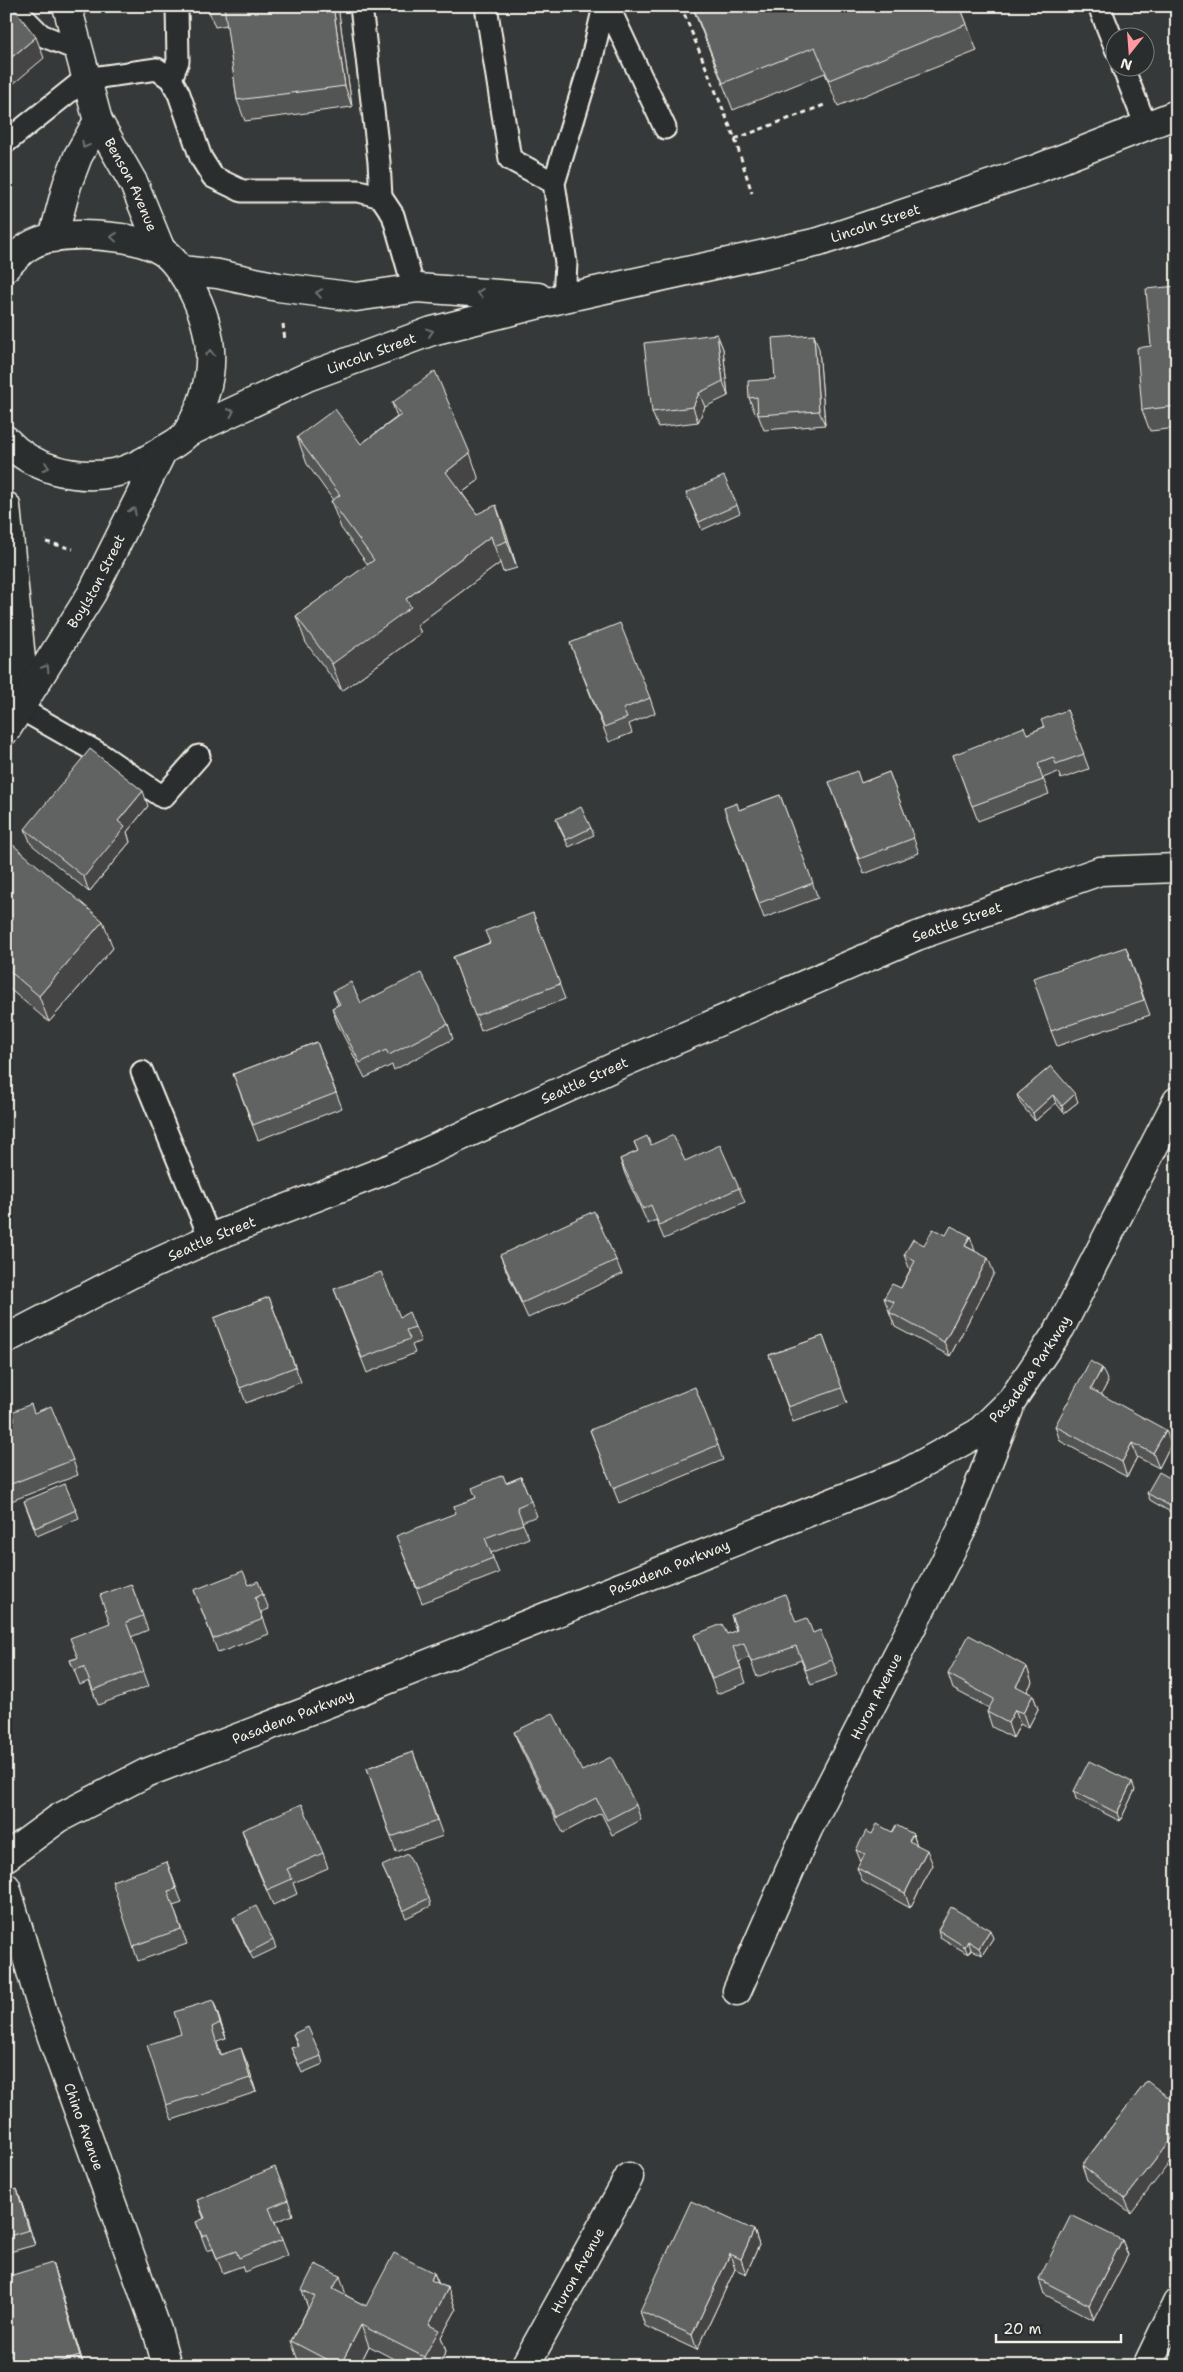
<svg xmlns="http://www.w3.org/2000/svg" width="1183" height="2372" viewBox="0 0 1183 2372" font-family="'Shantell Sans',sans-serif">
<style>
.lines{fill:none;stroke-linecap:round;stroke-linejoin:round}
.service-casing{stroke:#f4f1e8;stroke-width:25}
.minor-casing{stroke:#f4f1e8;stroke-width:31}
.secondary-casing{stroke:#f4f1e8;stroke-width:31}
.path{stroke:#f4f1e8;stroke-width:3;stroke-dasharray:5 4;stroke-linecap:butt}
.service{stroke:#2a2d2e;stroke-width:21}
.minor{stroke:#2a2d2e;stroke-width:28}
.secondary{stroke:#2a2d2e;stroke-width:28}
.wall{fill:#535554;stroke:#f4f1e8}
.shaded-wall{fill:#444545;stroke:#f4f1e8}
.building{fill:#616362;stroke:#f4f1e8}
.oneway{stroke:#71726f}
.labels{text-anchor:middle;dominant-baseline:central;stroke-width:4;stroke-linejoin:round;paint-order:stroke}
.street-label{font-size:14px;fill:#f4f1e8;stroke:#2a2d2e}
</style>
<rect width="100%" height="100%" fill="#363939"/>
<filter id="ink" filterUnits="userSpaceOnUse"><feTurbulence type="fractalNoise" baseFrequency=".02" numOctaves="2"/><feDisplacementMap in="SourceGraphic" scale="10" xChannelSelector="R" yChannelSelector="G"/><feConvolveMatrix kernelMatrix="1 2 1 2 8 2 1 2 1" color-interpolation-filters="sRGB"/></filter>
<g filter="url(#ink)">
<g class="lines">
<defs>
<path id="service" d="M12 6 41 35 81 51
M361 6 379 162 381 197
M486 6 510 159 554 183
M608 6 665 128
M1099 6 1116 49
M1123 68 1146 126
M171 79 178 61 177 6
M6 142 85 79 157 69 171 79 179 94 201 158 213 177 242 191H359L381 197 393 215 414 289
M564 298 566 263 554 183 591 62 604 6
M21 709 100 754 163 797 199 756
M142 1072 210 1238"/>
<g id="minor">
<path d="M67 6 98 121"/>
<path id="s1" d="M53 238 67 185 78 156 98 121 134 184 161 250"/>
<path id="s2" d="M6 1339 129 1275 215 1236 391 1168 625 1062 917 936 1100 871 1177 868"/>
<path id="s3" d="M6 1857 59 1818 146 1773 352 1694 904 1474 978 1433 1012 1400 1061 1327 1177 1101"/>
<path id="s4" d="M6 1887 43 2012 157 2330 167 2366"/>
<path id="s5" d="M737 1991 808 1829 962 1529 1009 1409"/>
<path id="s6" d="M525 2366 629 2177"/>
<path d="M1147 2366 1177 2303"/>
</g>
<g id="secondary">
<path d="M6 267C12 261 18 254 25 249 47 232 88 234 113 237 127 238 148 243 160 250 173 257 182 272 189 284 217 334 218 381 188 431 183 440 167 448 158 453 144 462 130 470 113 473 76 480 32 469 6 440"/>
<path d="M181 270 218 274 278 287 356 297 418 288 538 297"/>
<path id="s7" d="M187 433 307 377 432 331 564 298 819 242 1036 169 1177 114"/>
<path d="M6 506 21 659V709"/>
<path id="s8" d="M6 730 92 593 163 450"/>
</g>
</defs>
<use href="#service" class="service-casing"/>
<use href="#minor" class="minor-casing"/>
<use href="#secondary" class="secondary-casing"/>
<path class="path" d="M681 6 735 139 752 193
M735 139 827 104
M283 324 285 341
M46 542 73 549"/>
<use href="#service" class="service"/>
<use href="#minor" class="minor"/>
<use href="#secondary" class="secondary"/>
</g>
<path class="wall" d="M207 6H338L352 107 245 121 237 100 227 25 215 27Z
M692 6H960L977 51 838 106 825 73 733 110Z
M1177 286V428L1150 431 1142 410 1151 346Z
M717 334 723 349 728 396 705 407 698 422 658 427 652 412Z
M819 349 825 425 764 430 758 415V412L755 413 749 398 775 379Z
M392 403 479 480 462 493 477 514 506 532 517 568 503 572 500 563 417 625 421 633 342 691 306 643 296 616 368 565 341 528 331 501 333 500 307 464 297 437 361 444 397 417Z
M686 493 737 505 740 513 702 530Z
M570 643 650 698 655 713 629 724 632 733 609 742Z
M1067 710 1089 769 1061 779 1058 772 1043 778 1049 794 978 821 953 755 1027 734 1044 727Z
M889 772 919 853 864 874 829 782 861 783Z
M780 795 818 898 764 918 724 808 739 810Z
M148 806 127 832 130 842 89 892 31 844 25 829Z
M556 819 591 828 594 835 569 847 559 827Z
M6 839 113 948 49 1022 6 986Z
M533 913 565 999 481 1031 453 957 489 943Z
M1126 947 1150 1015 1057 1046 1051 1031Z
M333 991 361 1003 448 1024 453 1039 394 1070 392 1065 365 1078 337 1023 332 1008 338 1005Z
M317 1042 342 1108 258 1140 233 1074Z
M1051 1066 1078 1102 1064 1113 1056 1103 1035 1121 1020 1103 1017 1095Z
M634 1142 651 1145 739 1188 745 1202 664 1239 656 1220 648 1224 625 1174 620 1159 638 1151Z
M924 1245 975 1251 994 1273 950 1356 895 1327 884 1298 901 1288 910 1270 904 1255Z
M500 1255 616 1260 622 1274 528 1318 506 1270Z
M334 1289 400 1317 415 1327 421 1341 412 1345 415 1353 367 1373Z
M269 1297 301 1382 246 1403 214 1318Z
M823 1336 847 1403 793 1422 769 1355Z
M1108 1382 1101 1395 1171 1444 1159 1468 1137 1457 1127 1477 1060 1441 1055 1426Z
M6 1423 73 1460 78 1475 6 1503Z
M590 1430 718 1445 723 1460 619 1503Z
M521 1477 537 1516 522 1522 529 1538 491 1553 499 1573 422 1603 402 1551 456 1513 475 1498 506 1483Z
M1177 1482V1516L1150 1500 1147 1493Z
M24 1501 76 1510 79 1518 37 1536Z
M131 1584 148 1630 131 1637 149 1686 98 1705 89 1681 80 1685 70 1660 77 1658 110 1623Z
M249 1585 263 1594 269 1609 261 1612 269 1634 218 1653 194 1590Z
M731 1615 796 1622 813 1633 832 1660 838 1675 811 1685 801 1660 757 1677 749 1657 739 1662 746 1683 717 1694 694 1635 727 1634 736 1631Z
M948 1674 1032 1682 1027 1692 1033 1695 1038 1709 1028 1728 1020 1724 1013 1738 992 1727 987 1712 989 1708 953 1689Z
M514 1732 582 1771 636 1805 641 1820 612 1835 601 1813 563 1833 520 1747Z
M413 1752 443 1836 396 1852 367 1768Z
M1135 1790 1120 1821 1076 1799 1074 1791Z
M242 1830 323 1853 328 1868 293 1883 297 1894 273 1905 247 1845Z
M892 1832 913 1834 917 1845 933 1865 910 1908 863 1882 857 1868 861 1862 856 1850 872 1834Z
M167 1862 182 1903 173 1906 187 1944 138 1961 133 1946Z
M382 1866 429 1898 431 1906 406 1918Z
M233 1918 273 1940 276 1948 253 1959 236 1926Z
M938 1930 993 1938 982 1955 971 1949 968 1954 940 1937Z
M213 2000 226 2038 217 2041 221 2054 247 2063 256 2092 172 2120 166 2105 181 2034Z
M293 2034 321 2056 323 2064 302 2073 291 2048 298 2046Z
M1147 2081 1131 2213 1087 2180 1082 2165Z
M6 2192 22 2204 35 2245 6 2253Z
M197 2200H288L293 2215 275 2222 288 2255 244 2272 242 2266 223 2273 213 2249 207 2251 196 2222 204 2219Z
M754 2230 759 2245 746 2274 735 2269 697 2350 645 2326 640 2311Z
M1122 2240 1128 2255 1094 2320 1044 2294 1039 2279Z
M52 2263 57 2278 84 2366H14Z
M434 2273 439 2284 448 2288 456 2310 441 2337 446 2351 439 2366H407L369 2346 359 2366H305L299 2363 291 2341 308 2308 302 2290 347 2296 366 2306Z"/>
<path class="shaded-wall" d="M333 6H338L352 107 345 86Z
M36 37 44 58 6 90V62Z
M717 334 723 349 728 396 723 381Z
M814 335 819 349 825 425 819 411Z
M699 393 705 407 698 422 693 407Z
M470 453 479 480 455 498 446 472Z
M496 505 506 532 517 568 507 541Z
M491 536 500 563 417 625 421 633 342 691 332 664 406 599Z
M143 791 148 806 127 832 130 842 89 892 84 877 118 821Z
M103 921 113 948 49 1022 39 996Z
M6 1052 11 1064 6 1070Z
M1075 1094 1078 1102 1064 1113 1062 1106Z
M1053 1095 1056 1103 1035 1121 1033 1113Z
M970 1236 975 1251 965 1246Z
M988 1258 994 1273 950 1356 944 1342Z
M1102 1368 1108 1382 1096 1404 1091 1389Z
M1166 1430 1171 1444 1159 1468 1153 1453Z
M1132 1443 1137 1457 1127 1477 1122 1462Z
M1027 1667 1032 1682 1022 1701 1016 1686Z
M1033 1695 1038 1709 1028 1728 1023 1713Z
M1015 1710 1020 1724 1013 1738 1008 1723Z
M1132 1782 1135 1790 1120 1821 1117 1813Z
M913 1834 918 1849 909 1841Z
M927 1850 933 1865 910 1908 905 1893Z
M990 1930 993 1938 982 1955 979 1948Z
M968 1941 971 1949 968 1954 965 1947Z
M213 2000 218 2015 226 2038 220 2023Z
M241 2048 247 2063 256 2092 250 2078Z
M1177 2132V2153L1131 2213 1125 2199Z
M17 2189 22 2204 35 2245 29 2230Z
M754 2230 759 2245 746 2274 741 2259Z
M1122 2240 1128 2255 1094 2320 1089 2305Z
M730 2254 735 2269 697 2350 692 2335Z
M52 2263 57 2278 84 2366 80 2356Z
M434 2273 442 2294 431 2280Z
M340 2276 347 2298 333 2289Z
M448 2288 456 2310 441 2337 446 2351 439 2366H427L424 2357 429 2325Z
M361 2325 369 2346 359 2366H340Z"/>
<path class="building" d="M6 6H12L36 37 6 62Z
M224 6H333L345 86 237 100Z
M693 6H960L967 24 829 80 815 47 723 83Z
M1177 286V406L1142 410 1137 348 1151 346 1146 289Z
M717 334 723 381 699 393 693 407 652 412 644 343Z
M814 335 819 411 758 415 757 397 749 398 748 381 775 379 772 338Z
M435 371 470 453 446 472 477 514 496 505 507 541 494 546 491 536 406 599 411 607 332 664 296 616 374 560 331 501 340 495 297 437 335 409 361 444 401 415 392 403Z
M724 476 737 505 699 522 686 493Z
M620 623 650 698 623 709 627 718 604 727 570 643Z
M1067 710 1084 754 1056 764 1053 757 1038 763 1043 780 972 806 953 755 1024 727 1027 734 1044 727 1041 720Z
M90 749 143 791 118 821 125 827 84 877 25 829Z
M857 771 861 783 889 772 914 838 859 859 829 782Z
M780 795 813 883 759 903 724 808 737 803 739 810Z
M581 807 591 828 566 840 556 819Z
M6 839 103 921 39 996 6 968Z
M533 913 560 984 475 1016 453 957 490 943 485 931Z
M1126 947 1144 1000 1051 1031 1033 978Z
M421 973 448 1024 389 1055 386 1050 360 1063 332 1008 340 1004 333 991 351 982 361 1003Z
M317 1042 336 1093 253 1125 233 1074Z
M1051 1066 1075 1094 1062 1106 1053 1095 1033 1113 1017 1095Z
M673 1135 685 1161 720 1145 739 1188 659 1225 651 1205 643 1209 620 1159 638 1151 634 1142 647 1136 651 1145Z
M594 1211 616 1260 522 1303 500 1255Z
M951 1226 970 1236 965 1246 988 1258 944 1342 889 1312 894 1302 884 1298 892 1284 901 1288 915 1261 904 1255 913 1239 924 1245 933 1229 946 1235Z
M381 1272 400 1317 409 1312 415 1327 406 1330 410 1339 362 1358 334 1289Z
M269 1297 295 1367 240 1388 214 1318Z
M823 1336 842 1388 788 1407 769 1355Z
M1090 1361 1102 1368 1091 1389 1166 1430 1153 1453 1132 1443 1122 1462 1055 1426Z
M695 1387 718 1445 613 1488 590 1430Z
M31 1404 34 1413 51 1406 73 1460 6 1486V1423L15 1420 12 1412Z
M1159 1472 1177 1482V1510L1147 1493Z
M503 1475 506 1483 521 1477 531 1501 517 1507 523 1524 485 1538 493 1558 417 1588 396 1536 456 1513 454 1506 476 1498 472 1488Z
M65 1484 76 1510 35 1528 24 1501Z
M243 1571 249 1585 258 1581 263 1594 255 1598 263 1619 213 1639 194 1590Z
M131 1584 143 1616 126 1622 144 1671 93 1690 84 1667 74 1670 70 1660 78 1658 70 1638 110 1623 100 1595Z
M785 1594 796 1622 807 1618 813 1633 820 1630 832 1660 806 1670 796 1646 751 1662 744 1643 733 1647 741 1668 712 1679 694 1635 722 1624 727 1634 737 1630 731 1615Z
M969 1635 1027 1667 1016 1686 1033 1695 1023 1713 1015 1710 1008 1723 987 1712 994 1699 948 1674Z
M553 1713 582 1771 611 1757 636 1805 607 1820 596 1798 557 1818 514 1732Z
M413 1752 437 1821 391 1837 367 1768Z
M1089 1761 1132 1782 1117 1813 1074 1791Z
M302 1804 323 1853 287 1869 292 1879 267 1890 242 1830Z
M877 1824 892 1832 896 1825 913 1834 909 1841 927 1850 905 1893 857 1868 865 1854 856 1850 866 1831 872 1834Z
M408 1854 429 1898 403 1911 382 1866Z
M167 1862 176 1889 168 1891 181 1929 133 1946 112 1881Z
M256 1906 273 1940 250 1952 233 1918Z
M951 1907 990 1930 979 1948 968 1941 965 1947 938 1930Z
M213 2000 220 2023 212 2027 220 2055 241 2048 250 2078 166 2105 147 2045 181 2034 174 2012Z
M308 2027 321 2056 299 2065 291 2048 298 2046 293 2034Z
M1147 2081 1177 2104V2132L1125 2199 1082 2165Z
M275 2167 288 2200 269 2208 282 2240 239 2258 236 2251 217 2258 207 2234 202 2236 196 2222 205 2218 197 2200Z
M17 2189 29 2230 6 2237V2192Z
M691 2201 754 2230 741 2259 730 2254 692 2335 640 2311Z
M1071 2215 1122 2240 1089 2305 1039 2279Z
M394 2253 434 2273 431 2280 448 2288 429 2325 439 2330 424 2357 361 2325 340 2366H339L291 2341 315 2296 302 2290 315 2264 340 2276 333 2289 366 2306Z
M52 2263 80 2356 46 2366H14L6 2339V2277Z"/>
<defs><path id="oneway-chevron" d="M-2-3.5L2.5 0L-2 3.5" fill="none" stroke-width="1.6" stroke-linecap="round" stroke-linejoin="round" transform="scale(1.25)"/></defs>
<g class="oneway">
<use href="#oneway-chevron" transform="translate(85 145) rotate(119)"/>
<use href="#oneway-chevron" transform="translate(114 237) rotate(-174)"/>
<use href="#oneway-chevron" transform="translate(319 293) rotate(-172)"/>
<use href="#oneway-chevron" transform="translate(480 293) rotate(-176)"/>
<use href="#oneway-chevron" transform="translate(430 332) rotate(-18)"/>
<use href="#oneway-chevron" transform="translate(210 353) rotate(-90)"/>
<use href="#oneway-chevron" transform="translate(231 412) rotate(-25)"/>
<use href="#oneway-chevron" transform="translate(46 467) rotate(20)"/>
<use href="#oneway-chevron" transform="translate(133 511) rotate(-63)"/>
<use href="#oneway-chevron" transform="translate(46 668) rotate(-58)"/>
</g>
</g>
<g class="labels">
<g class="street-label">
<text stroke="none"><textPath href="#s1" startOffset="198">Benson Avenue</textPath></text>
<text stroke="none"><textPath href="#s7" startOffset="722">Lincoln Street</textPath></text>
<text stroke="none"><textPath href="#s7" startOffset="201">Lincoln Street</textPath></text>
<text stroke="none"><textPath href="#s8" startOffset="174">Boylston Street</textPath></text>
<text stroke="none"><textPath href="#s2" startOffset="1039">Seattle Street</textPath></text>
<text stroke="none"><textPath href="#s2" startOffset="634">Seattle Street</textPath></text>
<text stroke="none"><textPath href="#s2" startOffset="229">Seattle Street</textPath></text>
<text stroke="none"><textPath href="#s3" startOffset="1146">Pasadena Parkway</textPath></text>
<text stroke="none"><textPath href="#s3" startOffset="726">Pasadena Parkway</textPath></text>
<text stroke="none"><textPath href="#s5" startOffset="326">Huron Avenue</textPath></text>
<text stroke="none"><textPath href="#s3" startOffset="321">Pasadena Parkway</textPath></text>
<text stroke="none"><textPath href="#s4" startOffset="252">Chino Avenue</textPath></text>
<text stroke="none"><textPath href="#s6" startOffset="109">Huron Avenue</textPath></text>
</g>
</g>
<rect width="1183" height="2372" fill="none" stroke="#2a2d2e" stroke-width="25"/>
<rect x="12" y="12" width="1158" height="2347" fill="none" stroke="#f4f1e8" stroke-width="2" filter="url(#ink)"/>
<g transform="translate(1130 52) rotate(197)"><circle r="24" fill="#2a2d2e" stroke="#7b7b78"/>
<path d="M0-4L9 19L0 12L-9 19Z" fill="#ff9aa2"/>
<text y="-8" font-size="14" font-weight="bold" text-anchor="middle" fill="#f4f1e8">N</text>
</g>
<path d="M996 2334v8h125v-8" fill="none" stroke="#f4f1e8" stroke-width="2.5"/>
<text x="1003" y="2334" font-size="15" fill="#f4f1e8" stroke="#2a2d2e" stroke-width="4" paint-order="stroke">20 m</text>
</svg>
